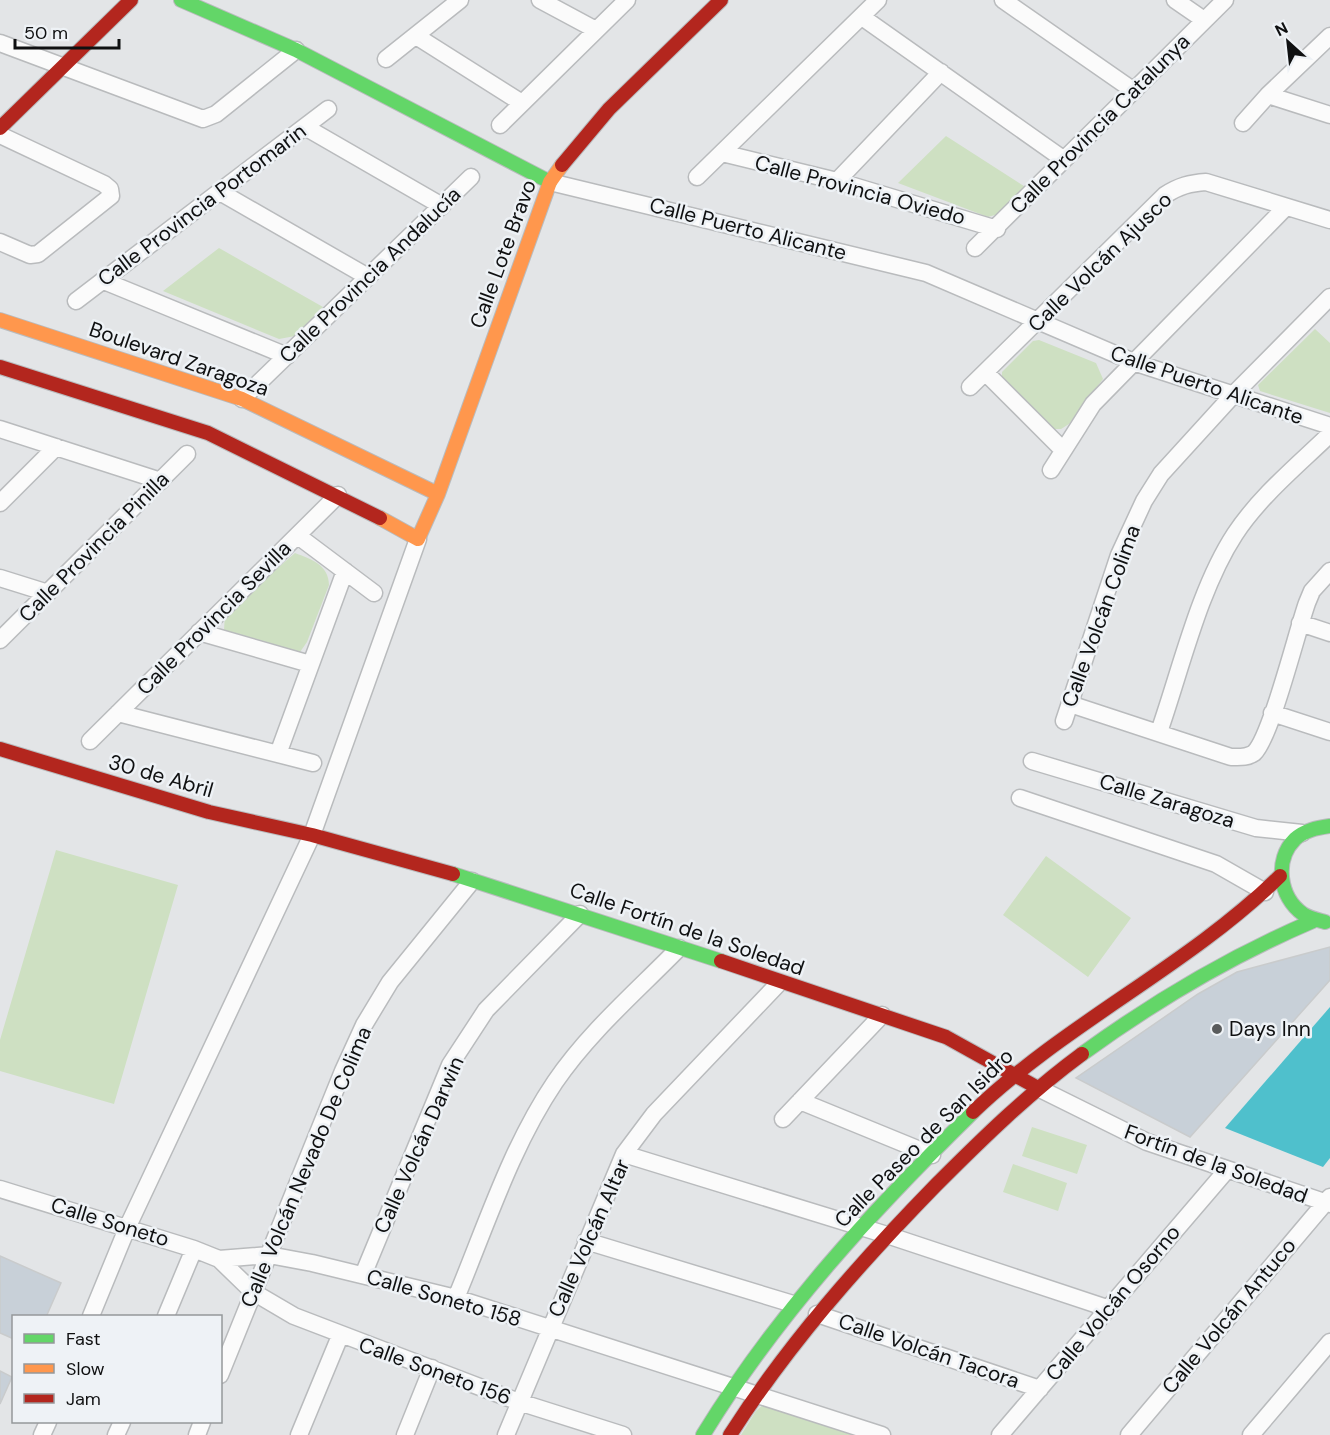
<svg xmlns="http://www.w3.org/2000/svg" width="1330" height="1435" viewBox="0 0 1330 1435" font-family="'DM Sans',sans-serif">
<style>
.green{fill:#cee0c2}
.water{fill:#4fc0cc}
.building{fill:#c8d0d8;stroke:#c9cbcc;stroke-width:1.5}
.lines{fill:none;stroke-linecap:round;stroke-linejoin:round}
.street-casing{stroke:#b9bbbd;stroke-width:19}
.fast-casing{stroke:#b9bbbd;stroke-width:16}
.slow-casing{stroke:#b9bbbd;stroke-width:16}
.jam-casing{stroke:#b9bbbd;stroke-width:16}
.street{stroke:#fbfbfb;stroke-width:16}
.fast{stroke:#63d668;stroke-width:14}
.slow{stroke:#ff974d;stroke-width:14}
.jam{stroke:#b3261e;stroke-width:14}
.poi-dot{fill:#595b5c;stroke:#eef2f6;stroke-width:2}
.labels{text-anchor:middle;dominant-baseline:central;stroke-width:5;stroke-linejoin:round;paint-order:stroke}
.street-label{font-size:21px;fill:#0f1011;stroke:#eef2f6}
.poi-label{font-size:21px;fill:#0f1011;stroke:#eef2f6;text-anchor:start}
</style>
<rect width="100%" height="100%" fill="#e3e5e7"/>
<path class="green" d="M946 136 1027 188 1002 213 988 217 898 183Z
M219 248 323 307 295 336 279 339 163 291Z
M1315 329 1330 343V413L1260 391 1258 385Z
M1039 340 1096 363 1103 379 1069 424 1061 429H1052L1002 380V372L1033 341Z
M295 553C311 559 329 565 329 585L307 642 300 652 233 637 224 630 225 614Z
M56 850 178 885 114 1104 0 1071V1040Z
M1046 856 1131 918 1088 977 1003 915Z
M1032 1127 1087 1145 1077 1174 1022 1156Z
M1013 1164 1067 1183 1058 1211 1003 1192Z
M764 1404 861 1435H741L756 1411Z"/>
<path class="water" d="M1330 1007V1158L1323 1167 1225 1128Z"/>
<path class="building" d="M1330 947V980L1190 1137 1076 1078 1198 994 1237 972Z
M0 1256 61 1283 46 1317H14V1339L0 1333Z
M0 1371 12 1377 0 1404Z"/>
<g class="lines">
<defs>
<path id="street" d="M540 0 596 30
M1003 0 1134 91
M1175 0 1204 20
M862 17 1063 159
M416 36 522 103
M0 43 203 119 216 114 296 50
M386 59 460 0
M1268 95 1330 115
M1243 123 1268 95 1330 36
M500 125 627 0
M305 127 442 206
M0 135 104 184 110 189 111 196 38 254 30 255 0 242
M722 153 837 181 997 229
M697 177 878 0
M837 181 941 72
M550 182 926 273 1136 363 1330 426
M220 192 368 277
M975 248 1225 0
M104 281 287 356
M76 301 328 109
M986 373 1062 449
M970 387 1165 195C1179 186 1190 183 1206 182L1330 220
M242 399 471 177
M0 429 161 481
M1051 470 1093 404 1286 207
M0 503 56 447
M298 536 374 593
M0 578 48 593
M1300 623 1330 633
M199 632 310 664
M0 640 187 454
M1070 704 1231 757C1239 757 1247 758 1254 753 1271 737 1297 631 1307 603L1312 591 1330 571
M118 713 313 763
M1272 713 1330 732
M1064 721 1119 555 1144 501 1161 474 1233 395 1330 297
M1159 732C1181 669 1199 589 1235 534 1260 496 1298 465 1330 434
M90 741 338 495
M278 754 345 571
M1032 761 1256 828 1302 833
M1020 798 1216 864 1265 892
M1038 1088 1147 1142 1330 1204
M800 1101 932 1155
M783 1119 882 1015
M624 1154 887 1235 1107 1308
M0 1189 194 1249 219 1259 253 1292 294 1316 519 1402 623 1435
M586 1241 793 1304
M219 1259 269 1255 312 1263 456 1298 882 1435
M363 1275 450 1065 486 1010 580 914
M456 1298C486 1226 511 1147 555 1082 589 1032 637 991 679 948
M817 1314 1040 1389
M91 1316 128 1226 312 835 418 539
M166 1316 194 1249
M220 1375 343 1071 364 1025 390 982 472 881
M42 1435 48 1422
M116 1435 122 1422
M197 1435 202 1422
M299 1435 340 1336
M405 1435 432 1368
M506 1435 624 1154 654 1114 779 983
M1000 1435 1226 1171
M1129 1435 1330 1197
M1251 1435 1330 1342"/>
<path id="fast" d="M181 0 296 50 550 182
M453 874 721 961
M1325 922C1318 920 1309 918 1303 914 1279 897 1274 860 1295 839 1305 830 1317 828 1330 826
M1082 1054C1155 1001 1231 956 1313 921
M703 1435C777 1314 872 1211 973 1112"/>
<path id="slow" d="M0 320 242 399 438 494
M380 518 418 539 438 494 550 182 562 165"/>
<path id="jam" d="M0 128 131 0
M562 165 609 109 721 0
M0 367 208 433 380 518
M0 749 209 812 312 835 453 874
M721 961 946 1037 1038 1088
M973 1112C1067 1022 1187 967 1280 876
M730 1435C789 1343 860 1263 936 1185 983 1138 1029 1093 1082 1054"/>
</defs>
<use href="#street" class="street-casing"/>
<use href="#fast" class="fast-casing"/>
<use href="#slow" class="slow-casing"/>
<use href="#jam" class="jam-casing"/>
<use href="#street" class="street"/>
<use href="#fast" class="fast"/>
<use href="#slow" class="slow"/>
<use href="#jam" class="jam"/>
</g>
<circle class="poi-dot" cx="1217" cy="1029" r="6"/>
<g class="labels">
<g class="street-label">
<text transform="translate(1100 124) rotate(-45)">Calle Provincia Catalunya</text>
<text transform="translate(860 190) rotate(15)">Calle Provincia Oviedo</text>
<text transform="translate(202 205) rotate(-37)">Calle Provincia Portomarin</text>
<text transform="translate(748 229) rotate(14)">Calle Puerto Alicante</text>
<text transform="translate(503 254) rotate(-70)">Calle Lote Bravo</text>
<text transform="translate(1100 262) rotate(-44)">Calle Volcán Ajusco</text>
<text transform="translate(370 275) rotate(-44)">Calle Provincia Andalucía</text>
<text transform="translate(179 359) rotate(19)">Boulevard Zaragoza</text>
<text transform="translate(1207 385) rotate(19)">Calle Puerto Alicante</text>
<text transform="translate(94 547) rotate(-45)">Calle Provincia Pinilla</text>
<text transform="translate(1101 616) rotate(-70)">Calle Volcán Colima</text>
<text transform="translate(214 618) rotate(-45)">Calle Provincia Sevilla</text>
<text transform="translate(161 776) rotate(16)">30 de Abril</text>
<text transform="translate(1167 801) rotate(17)">Calle Zaragoza</text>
<text transform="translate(687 929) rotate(19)">Calle Fortín de la Soledad</text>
<text transform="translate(924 1138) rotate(-45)">Calle Paseo de San Isidro</text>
<text transform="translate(419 1145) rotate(-66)">Calle Volcán Darwin</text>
<text transform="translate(1216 1164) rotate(20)">Fortín de la Soledad</text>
<text transform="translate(306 1167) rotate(-67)">Calle Volcán Nevado De Colima</text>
<text transform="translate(110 1222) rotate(17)">Calle Soneto</text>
<text transform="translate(589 1238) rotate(-66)">Calle Volcán Altar</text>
<text transform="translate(444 1298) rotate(16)">Calle Soneto 158</text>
<text transform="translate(1113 1303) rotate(-50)">Calle Volcán Osorno</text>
<text transform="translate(1229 1316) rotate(-50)">Calle Volcán Antuco</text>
<text transform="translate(929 1351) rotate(19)">Calle Volcán Tacora</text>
<text transform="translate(435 1371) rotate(20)">Calle Soneto 156</text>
</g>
<g class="poi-label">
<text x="1229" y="1029">Days Inn</text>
</g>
</g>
<rect x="12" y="1315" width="210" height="108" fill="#eef2f6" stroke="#95989a" stroke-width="1.5"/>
<rect x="24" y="1334" width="30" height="9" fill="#63d668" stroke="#95989a" stroke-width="1.5"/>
<text x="66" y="1345" font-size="18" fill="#0f1011">Fast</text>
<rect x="24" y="1364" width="30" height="9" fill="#ff974d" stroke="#95989a" stroke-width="1.5"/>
<text x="66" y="1375" font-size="18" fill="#0f1011">Slow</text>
<rect x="24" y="1394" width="30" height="9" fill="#b3261e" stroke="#95989a" stroke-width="1.5"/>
<text x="66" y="1405" font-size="18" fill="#0f1011">Jam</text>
<g transform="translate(1288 42) rotate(333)" stroke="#eef2f6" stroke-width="4.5" paint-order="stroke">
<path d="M0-4.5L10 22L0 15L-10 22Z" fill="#0f1011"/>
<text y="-9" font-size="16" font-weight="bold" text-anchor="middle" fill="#0f1011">N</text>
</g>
<path d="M15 39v9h104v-9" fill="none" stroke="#0f1011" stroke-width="3"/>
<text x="24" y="39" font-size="18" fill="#0f1011" stroke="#eef2f6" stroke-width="4.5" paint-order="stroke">50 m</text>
</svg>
